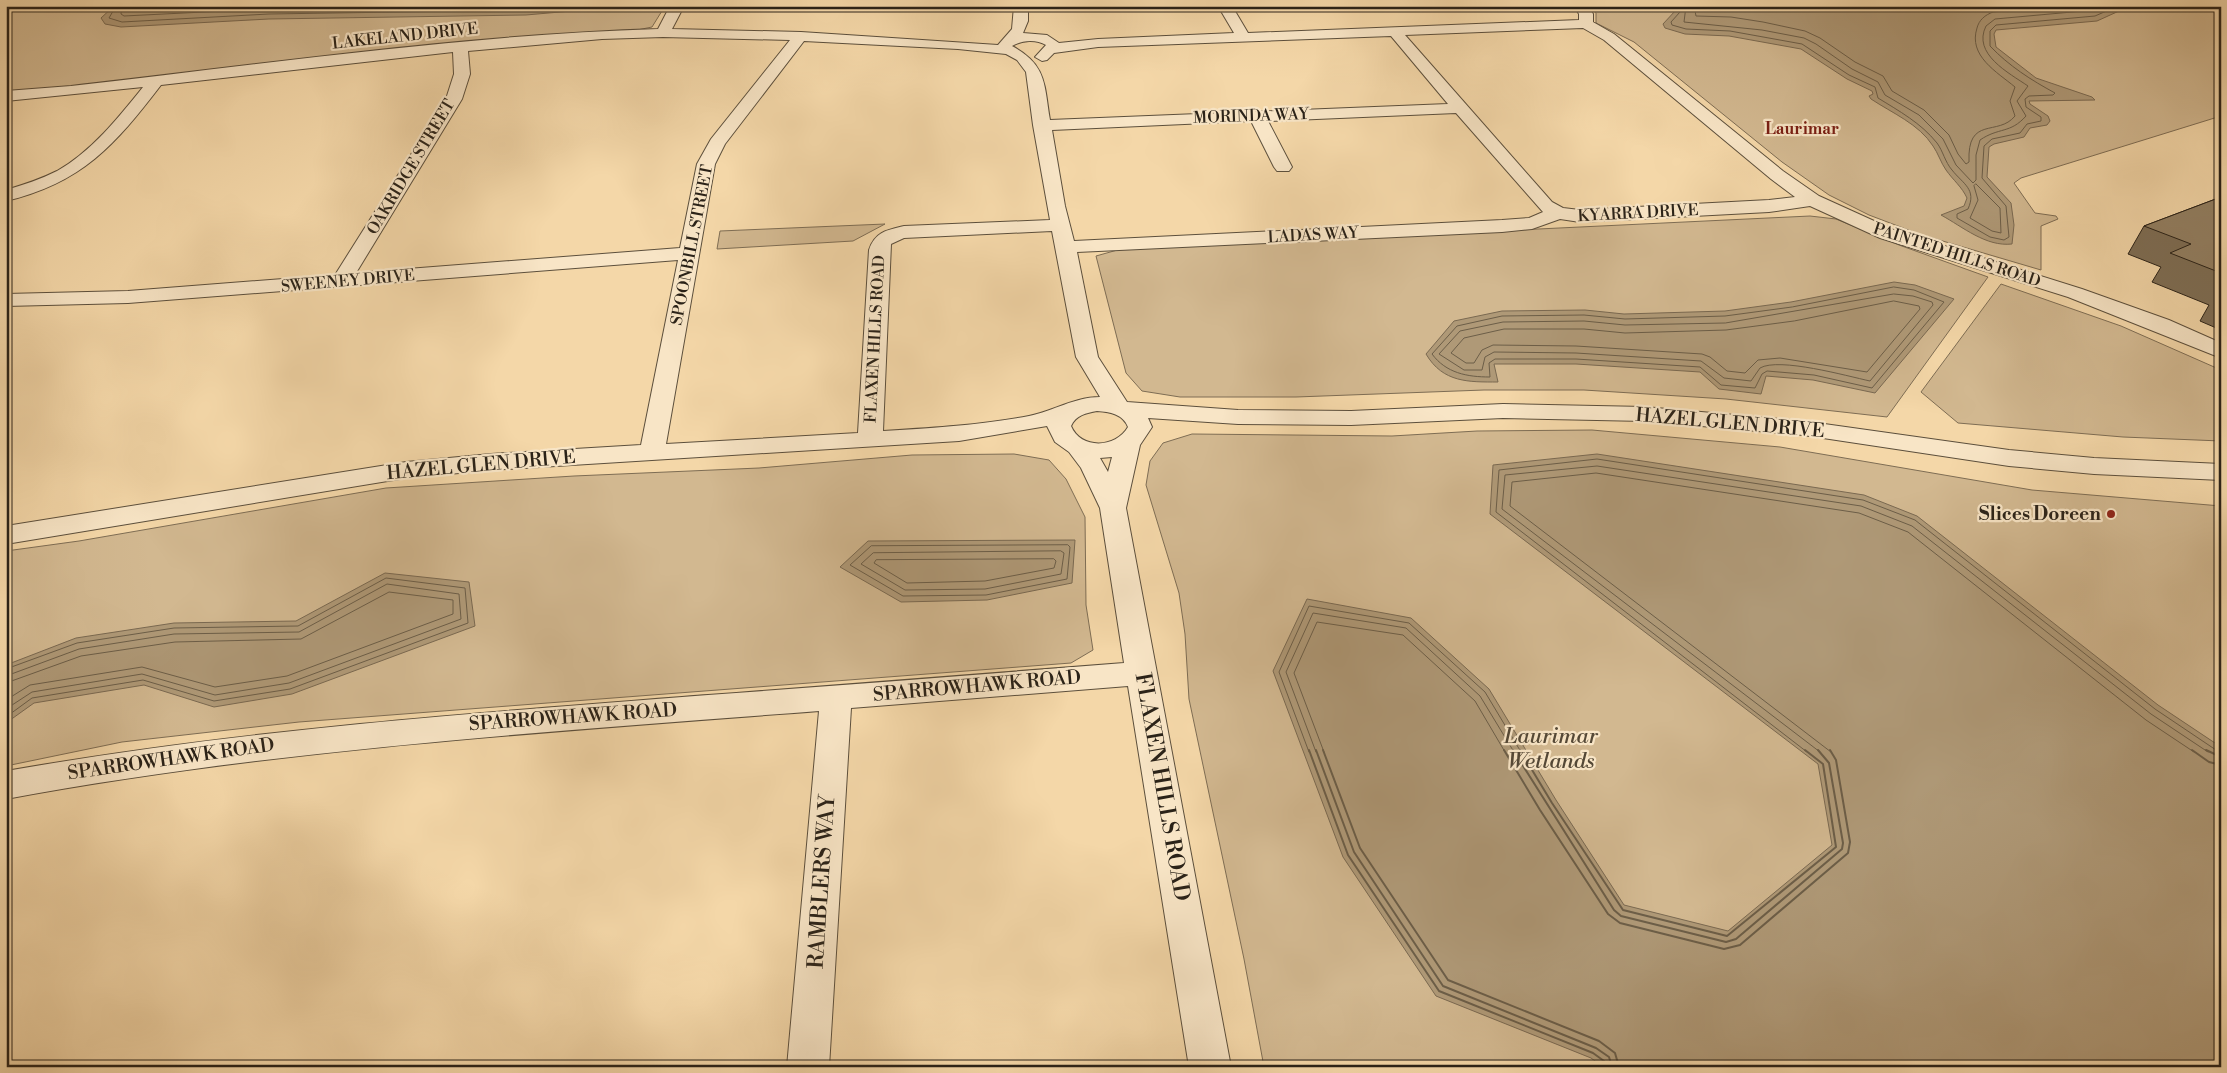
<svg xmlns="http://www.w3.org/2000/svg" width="2227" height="1073" viewBox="0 0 2227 1073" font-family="'Libre Bodoni',serif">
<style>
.green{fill:#d2b890;stroke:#7e6d54}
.water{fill:#af9977;stroke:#7a6951}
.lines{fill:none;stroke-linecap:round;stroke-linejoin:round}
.shore-far1{stroke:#6c5e48;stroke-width:1}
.shore{stroke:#6c5e48;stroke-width:2}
.minor-casing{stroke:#5c4f3c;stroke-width:2}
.minor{fill:#f8e5c6;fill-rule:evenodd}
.wall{fill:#7e6e55;stroke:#2a2218}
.building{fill:#938063;stroke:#2a2218}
.poi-dot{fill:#8f2418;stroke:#f8e5c6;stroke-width:2}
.labels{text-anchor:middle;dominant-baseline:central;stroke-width:4.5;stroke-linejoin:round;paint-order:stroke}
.far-street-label{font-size:16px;fill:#2a2218;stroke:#f8e5c6}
.far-neighbourhood-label{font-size:16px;font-weight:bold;fill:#7a1f14;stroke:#f8e5c6}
.street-label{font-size:19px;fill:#2a2218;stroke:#f8e5c6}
.poi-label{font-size:19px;font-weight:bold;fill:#2a2218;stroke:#f8e5c6;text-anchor:end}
.near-park-label{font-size:22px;font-style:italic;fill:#544836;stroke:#f8e5c6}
.near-street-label{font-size:22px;fill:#2a2218;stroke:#f8e5c6}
</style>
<rect width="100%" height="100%" fill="#f4d7a8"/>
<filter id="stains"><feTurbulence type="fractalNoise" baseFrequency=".004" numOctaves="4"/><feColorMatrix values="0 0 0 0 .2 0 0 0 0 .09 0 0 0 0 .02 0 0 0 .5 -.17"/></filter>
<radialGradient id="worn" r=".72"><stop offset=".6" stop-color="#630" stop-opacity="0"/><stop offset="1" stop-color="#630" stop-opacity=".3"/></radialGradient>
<path class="green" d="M6 6H665L652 27 637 30C426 40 217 77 6 93Z
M1592 6H2208L2221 9V116L2021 178 2014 183 2035 213 2056 216 2058 219 2041 226V270L1919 234 1869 215 1829 195 1782 162 1634 42 1596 23V13Z
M1810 216 1836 219 1899 245 1988 277 1887 417 1726 399 1584 390H1484L1296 397H1180L1142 391 1126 373 1096 256 1121 249Z
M885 224 853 241 717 249 720 231Z
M2001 284 2121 326 2221 370V441L2123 437 1958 423 1921 392Z
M1592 430 1780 447 2032 490 2221 506V1067H1264L1244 959 1189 699 1185 634 1179 593 1146 485 1150 461 1163 443 1192 434 1392 436 1477 431Z
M1014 454 1049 460 1066 479 1085 517 1086 605 1093 650 1071 663 299 722 122 742 6 766V551L79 541 386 488 574 476 759 468 912 455Z"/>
<path class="water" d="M114 6H591L571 11 526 15 269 19 121 27 105 24 101 18Z
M1671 6H2130L2097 21 1996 30 1994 34 1996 47 2036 78 2092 97 2095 100 2029 101 2030 104 2048 116 2050 121 2047 125 2030 128 2024 137 1994 144 1989 147 1987 177 2011 203 2014 225 2012 244C1986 247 1963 227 1941 215L1964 206 1967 198C1962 187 1953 180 1946 170 1941 163 1938 153 1933 146 1919 124 1892 113 1871 99L1869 96 1873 94 1872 91 1847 79 1801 49 1729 36 1685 34 1665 28 1663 24 1676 10Z
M1894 282 1915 285 1954 299 1875 393 1813 380 1766 376 1761 394 1719 389 1700 372 1576 364H1494L1498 382C1469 382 1443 383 1426 354L1454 321 1502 311 1585 310 1624 314 1725 311 1791 302Z
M1597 454 1864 495 1917 516 2158 705 2221 747V1067H1603L1591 1058 1436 996 1343 857 1273 671 1307 599 1411 618 1489 689 1556 800 1624 905 1728 931 1832 845 1818 764 1490 514 1493 465Z
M1075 540 1072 583 987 600 901 602 840 567 868 541Z
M385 573 469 582 475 626 292 694 214 707 144 685 34 703 6 723V665L76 638 174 623 296 621Z"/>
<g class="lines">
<path class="shore-far1" d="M116 6 109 18 122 22 269 14 526 10 566 6
M122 6 121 14 124 16 323 6
M1679 6 1680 12 1671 22 1672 25 1686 29 1730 31 1802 44 1849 75 1875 87 1878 98C1899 111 1921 123 1937 143 1943 151 1945 162 1952 170 1963 184 1977 189 1968 209L1957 214V218L1990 237 2004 240 2009 237 2006 206 1982 178 1984 146 1992 139 2020 133 2027 124 2041 121V117L2026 107 2025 99 2029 96 2053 95 2055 93C2031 80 2009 66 1990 46V31L1996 25 2095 16 2118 6
M1686 6 1684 22 1762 30 1804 38 1816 44 1852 69 1878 82 1885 95 1919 115 1943 139 1956 165 1973 183 1976 180V155L1980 140C1999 127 2010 134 2026 116L2017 101 2028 86C2009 73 1972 54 1986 26L1995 19 2094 10 2100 6
M1694 6 1696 16 1731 17 1763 22 1805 31 1820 38 1855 62 1883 76 1892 91 1924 110 1949 135 1958 154 1966 164 1969 162C1967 115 1998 137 2015 116L2010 101 2015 87C1997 72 1968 56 1977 28 1979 20 1985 15 1993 12L2059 6
M1976 184 2000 208 2001 233 1992 231 1970 218 1978 200 1974 186Z
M1894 287 1914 290 1944 302 1872 388 1814 375 1767 371 1762 374 1755 388 1721 385 1700 367 1576 359H1495L1489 363 1490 377C1467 377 1446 373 1432 354L1457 326 1502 316 1584 315 1625 319 1725 316 1792 307Z
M1894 294 1913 296 1932 302 1933 305 1870 381C1847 376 1779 357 1760 368L1751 381 1724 378 1701 361 1576 353 1494 352 1485 357 1482 370H1464L1439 354 1460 331 1503 322 1584 321 1625 325 1725 323Z
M1894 301 1919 306 1920 309 1867 372 1780 358 1758 360 1745 373 1727 371 1710 357 1702 354 1576 346 1493 345 1482 350 1474 363H1466L1451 353 1464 338 1504 329H1584L1625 333 1726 330 1794 321Z
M1068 545 1070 547 1067 579 986 595 903 596 850 565 871 546Z
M1061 551 1064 553 1061 574 985 589 905 590 861 564 873 553Z
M1054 559 1056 561 1054 568 985 581 907 583 874 563 876 560Z
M6 669 77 643 174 628 298 626 386 578 465 588 468 623 290 689 214 701 143 680 32 698 6 717
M6 676 79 649 174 634 299 632 387 584 459 594 461 619 289 683 215 695 142 674 32 692 6 709
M6 683 81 656 175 642 301 639 389 592 453 600V614L287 676 215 687 142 667 30 685 6 700
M1309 752 1279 672 1309 606 1409 623 1485 692 1521 752
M1316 752 1286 672 1313 613 1406 628 1480 696 1514 752
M1324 752 1294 673 1317 622 1403 635 1475 701 1505 752
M1807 752 1496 512 1499 470 1597 459 1863 500 1915 520 2155 709 2216 750 2221 751
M1820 752 1502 509 1505 475 1597 466 1861 506 1912 526 2151 714 2208 752
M1831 752 1510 506 1512 482 1596 473 1859 513 1908 532 2146 720 2194 752"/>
<path class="shore" d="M1309 750 1348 855 1439 991 1593 1053 1604 1061 1605 1067
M1316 750 1354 852 1443 986 1596 1048 1609 1057 1612 1067
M1323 750 1360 848 1448 980 1599 1041 1615 1053 1619 1067
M1504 750 1540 810 1608 914 1620 923 1724 949 1740 945 1848 853 1850 842 1836 760 1830 750
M1513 750 1614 910 1621 916 1726 942 1736 939 1842 849 1843 843 1829 763 1818 750
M1520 750 1552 803 1623 910 1727 936 1836 847 1823 764 1805 750
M2192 750 2209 762 2221 765
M2206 750 2221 757
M2218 750 2221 751"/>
<defs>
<path id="minor" d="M670 6H684L672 29 801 32 998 45 1012 29 1014 6H1028V21L1023 33 1047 35 1059 43 1098 39 1234 33 1218 6H1232L1248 33 1579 20V14L1574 6H1588L1593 14V22L1614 34 1783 171 1819 196 1894 230 2082 289 2169 320 2221 343V358L2068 297 1880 238 1810 206 1769 212 1580 222 1560 219 1532 229 1502 232 1077 252 1098 357 1127 402 1238 410 1351 411 1503 404 1645 407 1803 421 2009 450 2094 458 2221 464V480L2094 474 2009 466 1803 435 1645 421 1503 418 1351 425 1238 424 1148 418 1152 427 1140 445 1126 508 1231 1067H1189L1128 686 851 708 829 1067H787L819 711C547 732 275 749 6 799V771C239 730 473 713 708 695 847 685 986 674 1124 663L1100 508 1081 468 1069 452 1055 442 1047 426 959 441 491 470 406 478 6 544V526L406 462 491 454 641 445 678 260 128 303 6 306V294L128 291 335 275 446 99 454 74 453 52 161 85C115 145 82 183 6 201V190C23 185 41 179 57 171 91 152 119 117 143 87L6 101V91L71 86C266 64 462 35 658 29ZM1583 28 1604 40 1771 179 1795 197 1769 200 1580 210 1563 208 1552 202 1405 35ZM1391 36 1448 104 1050 120C1044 84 1047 65 1012 46 1022 40 1036 39 1046 45L1035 57 1042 61 1047 60 1054 53 1098 47ZM663 37 790 40 711 139 697 164 680 248 356 273 462 99 470 74 468 51 602 39ZM804 41 958 49 1006 54 1017 60 1026 72 1033 125 1050 220 904 226C887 230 875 232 869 250L858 433 666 444 715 164 725 144ZM1456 113 1543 212 1529 218 1502 220 1074 241 1065 206 1052 130 1251 121 1274 167 1277 171H1289L1292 167 1268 121ZM1052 231 1076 357 1100 397C1075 397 1053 411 1029 416 981 425 932 428 883 431L891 244 904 238ZM1097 411C1110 412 1123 414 1128 427 1116 448 1081 450 1071 426 1076 415 1086 413 1097 411ZM1112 457 1108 472 1100 458Z"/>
</defs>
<use href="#minor" class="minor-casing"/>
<use href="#minor" class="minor"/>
</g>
<path class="wall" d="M2221 197V330L2200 321 2209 305 2152 282 2161 267 2128 254 2144 226Z"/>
<path class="building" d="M2221 197V273L2170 253 2191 244 2144 226Z"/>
<circle class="poi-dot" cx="2111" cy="514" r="5"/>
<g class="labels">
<g class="far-street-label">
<text transform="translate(405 36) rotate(-6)">LAKELAND DRIVE</text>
<text transform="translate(1251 116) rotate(-2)">MORINDA WAY</text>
<text transform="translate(411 167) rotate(-59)">OAKRIDGE STREET</text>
<text transform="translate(1638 213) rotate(-3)">KYARRA DRIVE</text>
<text transform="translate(1313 235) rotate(-3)">LADAS WAY</text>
<text transform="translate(692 245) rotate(-79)">SPOONBILL STREET</text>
<text transform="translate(1957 255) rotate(18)">PAINTED HILLS ROAD</text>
<text transform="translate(348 281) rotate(-5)">SWEENEY DRIVE</text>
<text transform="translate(875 339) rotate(-87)">FLAXEN HILLS ROAD</text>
</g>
<g class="far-neighbourhood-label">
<text x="1802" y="129">Laurimar</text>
</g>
<g class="street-label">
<text transform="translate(1730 423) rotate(5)">HAZEL GLEN DRIVE</text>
<text transform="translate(481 465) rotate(-5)">HAZEL GLEN DRIVE</text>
<text transform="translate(977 686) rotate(-5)">SPARROWHAWK ROAD</text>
<text transform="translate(573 717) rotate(-4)">SPARROWHAWK ROAD</text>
<text transform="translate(171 759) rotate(-8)">SPARROWHAWK ROAD</text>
</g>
<g class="poi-label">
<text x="2101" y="514">Slices Doreen</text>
</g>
<g class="near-park-label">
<text x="1551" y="736">Laurimar<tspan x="1551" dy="25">Wetlands</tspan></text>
</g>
<g class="near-street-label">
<text transform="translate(1162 787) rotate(80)">FLAXEN HILLS ROAD</text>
<text transform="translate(822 882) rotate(-86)">RAMBLERS WAY</text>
</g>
</g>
<rect width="2227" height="1073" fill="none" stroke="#f4d7a8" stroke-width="25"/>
<rect x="8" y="8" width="2212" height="1058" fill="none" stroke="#2a2218" stroke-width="2.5"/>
<rect x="12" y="12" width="2202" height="1048" fill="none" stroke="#2a2218"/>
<rect width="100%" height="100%" filter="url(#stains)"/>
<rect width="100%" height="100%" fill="url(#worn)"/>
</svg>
